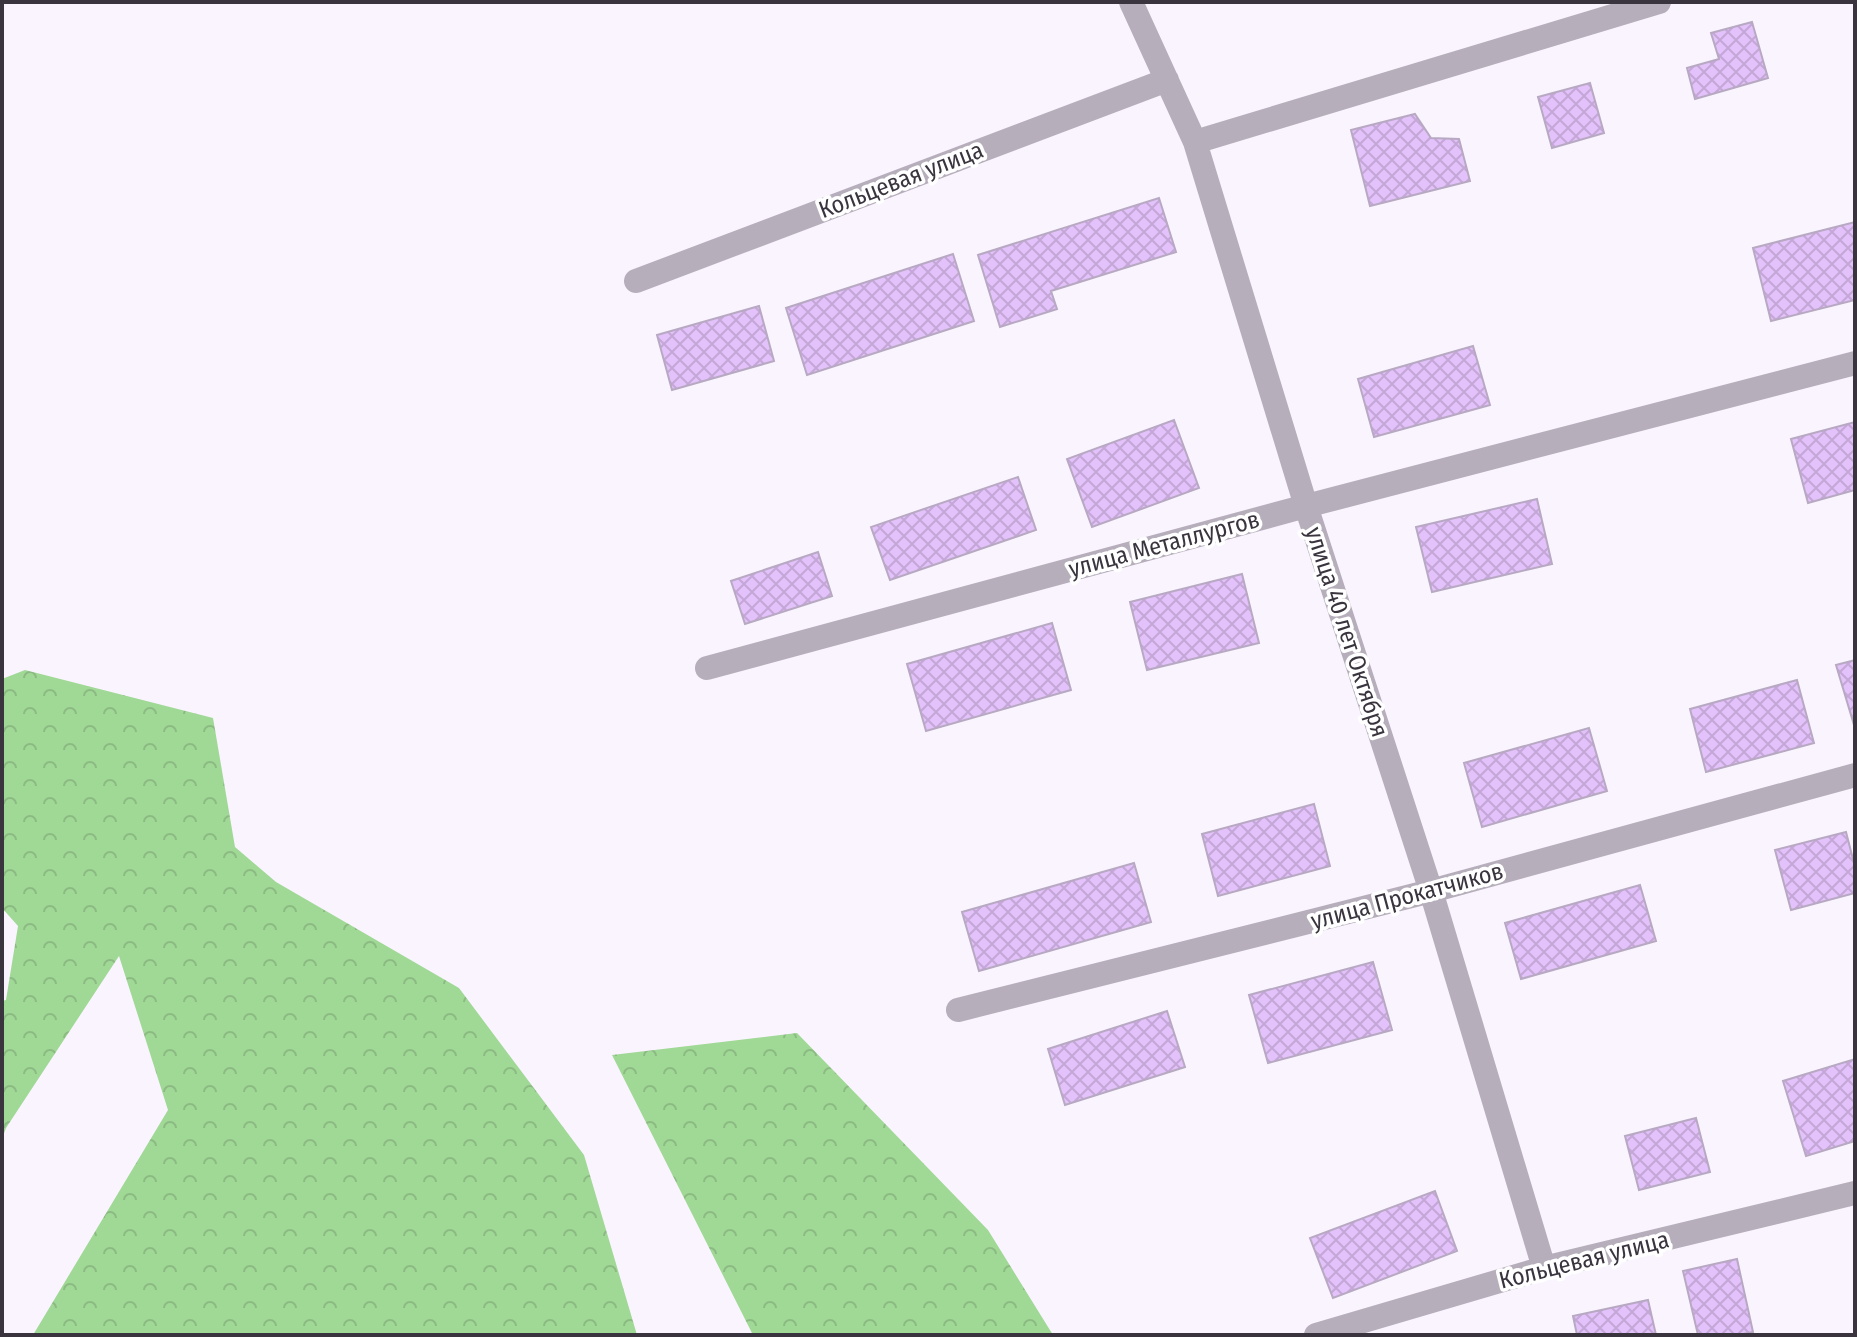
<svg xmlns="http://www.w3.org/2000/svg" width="1857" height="1337" viewBox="0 0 1857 1337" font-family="'Fira Sans Condensed',sans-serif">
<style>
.forest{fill:url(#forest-crowns)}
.building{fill:url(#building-cross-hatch);stroke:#b8a9c3;stroke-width:2}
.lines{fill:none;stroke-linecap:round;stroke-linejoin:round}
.street{stroke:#b6afbb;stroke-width:24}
.labels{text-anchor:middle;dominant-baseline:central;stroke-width:7;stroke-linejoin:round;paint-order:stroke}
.street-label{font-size:24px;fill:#3a343e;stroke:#fff}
</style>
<defs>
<pattern id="forest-crowns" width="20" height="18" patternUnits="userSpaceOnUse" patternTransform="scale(2)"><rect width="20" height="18" fill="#a0d895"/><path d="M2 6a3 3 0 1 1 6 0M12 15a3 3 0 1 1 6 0" fill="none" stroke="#8bba82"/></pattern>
<pattern id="building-cross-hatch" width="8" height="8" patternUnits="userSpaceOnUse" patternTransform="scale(2)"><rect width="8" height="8" fill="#e3c1fa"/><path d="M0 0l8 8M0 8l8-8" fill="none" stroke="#c4a6d7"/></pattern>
</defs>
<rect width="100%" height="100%" fill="#faf4ff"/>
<path class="forest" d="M25 670 213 718 235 847 276 882 459 988 584 1155 637 1335H33L168 1110 119 956 6 1128 2 1139V1001L6 1000 18 926 2 908V679Z
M797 1033 988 1230 1053 1335H753L612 1055Z"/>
<path class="building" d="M1752 22 1768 78 1695 99 1687 68 1719 59 1711 33Z
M1590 83 1604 133 1552 148 1538 97Z
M1415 114 1431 138 1459 139 1470 181 1370 206 1351 130Z
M1159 198 1176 252 1051 291 1057 309 1000 327 978 255Z
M1855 222V300L1771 321 1753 248Z
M953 254 974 321 807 375 786 308Z
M759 306 774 361 672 390 657 335Z
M1473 346 1490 405 1374 437 1358 379Z
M1174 420 1199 488 1092 527 1067 459Z
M1855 422V490L1808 503 1791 439Z
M1018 477 1036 530 890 580 871 527Z
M1537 499 1552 564 1432 592 1416 527Z
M818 552 832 596 745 624 731 581Z
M1242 574 1259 643 1147 670 1130 602Z
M1052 623 1071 690 926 731 907 664Z
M1855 660V725H1854L1836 665Z
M1797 680 1814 743 1706 772 1690 709Z
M1589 728 1607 791 1482 827 1464 763Z
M1314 804 1330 866 1218 896 1202 834Z
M1846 832 1855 867V893L1791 910 1775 850Z
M1134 863 1151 922 979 971 962 912Z
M1640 885 1656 941 1521 979 1505 923Z
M1373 962 1392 1030 1268 1063 1249 995Z
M1167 1011 1185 1067 1065 1105 1048 1049Z
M1855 1059V1141L1806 1156 1783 1081Z
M1696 1118 1710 1172 1639 1190 1625 1136Z
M1435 1191 1457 1251 1333 1298 1310 1238Z
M1737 1259 1753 1332 1739 1335H1698L1683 1271Z
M1648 1300 1656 1335H1577L1573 1316Z"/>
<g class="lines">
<path class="street" d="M1131 2 1195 142 1306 506 1431 891 1544 1268
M1195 142 1659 2
M636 281 1167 80
M707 668 1306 506 1855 363
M958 1010 1431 891 1855 775
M1316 1335 1544 1268 1855 1193"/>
</g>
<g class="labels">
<g class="street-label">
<text transform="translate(901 180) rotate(-21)">Кольцевая улица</text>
<text transform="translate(1164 544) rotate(-15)">улица Металлургов</text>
<text transform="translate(1347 632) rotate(72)">улица 40 лет Октября</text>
<text transform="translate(1407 896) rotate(-15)">улица Прокатчиков</text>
<text transform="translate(1584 1260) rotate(-14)">Кольцевая улица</text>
</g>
</g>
<rect width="1857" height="1337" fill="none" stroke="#3a343e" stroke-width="8"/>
</svg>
